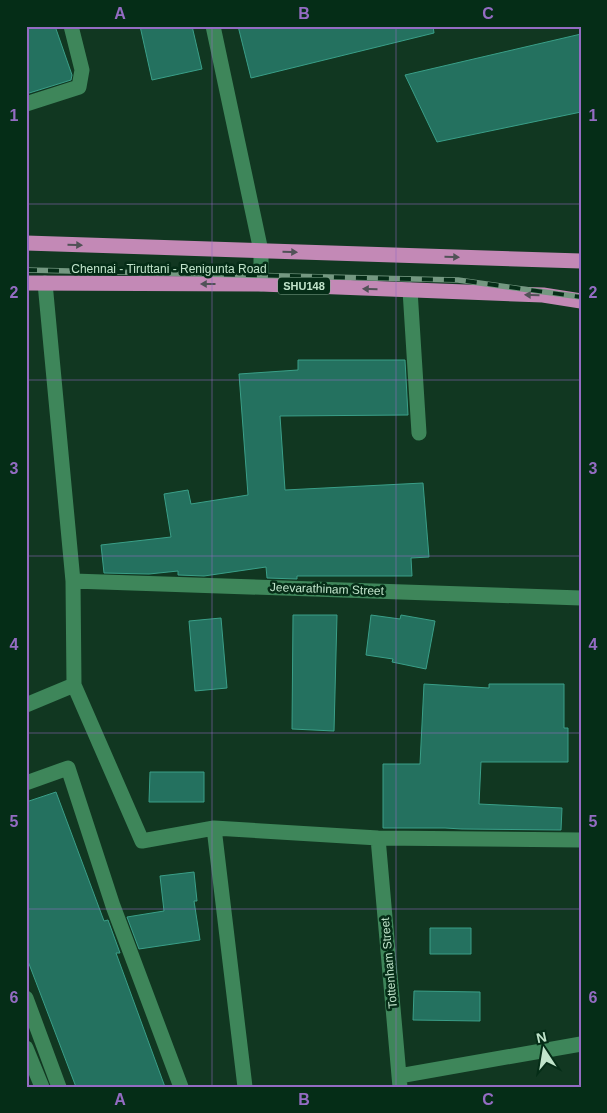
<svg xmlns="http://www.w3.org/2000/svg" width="607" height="1113" viewBox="0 0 607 1113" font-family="Helvetica,sans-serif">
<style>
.building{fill:#24715f;stroke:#3a9f88}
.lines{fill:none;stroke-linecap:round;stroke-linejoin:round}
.minor{stroke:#3e865a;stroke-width:15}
.highway{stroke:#c389b6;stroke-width:15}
.rail-casing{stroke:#749881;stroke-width:5.5}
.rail{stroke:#052d17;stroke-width:4;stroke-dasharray:11;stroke-linecap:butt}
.oneway{fill:#515257}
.grid{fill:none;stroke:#946cc3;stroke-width:1;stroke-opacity:0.55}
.labels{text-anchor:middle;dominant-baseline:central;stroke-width:5;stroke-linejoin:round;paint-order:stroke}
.shield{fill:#052d17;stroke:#89ad95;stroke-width:1}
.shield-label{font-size:11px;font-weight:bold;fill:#c1e4cb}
.street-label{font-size:12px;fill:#c1e4cb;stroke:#052d17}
.neatline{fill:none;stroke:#946cc3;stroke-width:2}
.grid-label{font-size:16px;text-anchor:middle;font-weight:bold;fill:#946cc3}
</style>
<rect width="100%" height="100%" fill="#113721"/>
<path class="building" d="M26 26H55L72 75 71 80 26 94Z
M140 26H192L202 69 152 80Z
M238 26H433L434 33 251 78Z
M581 34V112L437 142 405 75Z
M298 360H405L408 415 280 416 285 490 423 483 429 557 411 558 412 576H297V579L267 578 266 567 204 576 178 575V571L149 574 104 573 101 545 171 537 164 494 188 490 191 504 248 495 239 374 298 370Z
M293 615H337L334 731 292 729Z
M371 615 400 619 401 615 435 621 426 669 392 662 393 659 366 655Z
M221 618 227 688 195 691 189 621Z
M424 684 489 688V684H564V728H568V762H481L479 804 562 808 561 830 462 829 445 828H383V764H420Z
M150 772H204V802H149Z
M56 792 104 921 108 920 120 953H116L165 1087H76L26 956V802Z
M194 872 197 901H194L200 940 139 949 127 917 164 911 160 876Z
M430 928H471V954H430Z
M414 991 480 992V1021L413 1020Z"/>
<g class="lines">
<path class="minor" d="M213 26 261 251V284
M26 104 79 87 82 70 71 26
M45 283 73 581 74 685 142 841 214 828 378 838 581 840
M410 290 419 433
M73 581 581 598
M26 705 74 685
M26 783 68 768 113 906 181 1087
M214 828 245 1087
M378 838 400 1087
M26 998 59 1087
M26 1048 42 1087
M399 1076 581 1044"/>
<path class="highway" d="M26 243 581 261
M26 283 261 284 543 295 581 301"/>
<defs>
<path id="rail" d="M26 270 458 280 581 297"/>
</defs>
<use href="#rail" class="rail-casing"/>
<use href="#rail" class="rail"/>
</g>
<defs><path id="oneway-solid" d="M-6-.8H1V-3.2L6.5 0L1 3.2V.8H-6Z" transform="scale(1.25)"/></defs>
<g class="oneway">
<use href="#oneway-solid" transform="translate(75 245) rotate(2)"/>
<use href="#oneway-solid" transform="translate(290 252) rotate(2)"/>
<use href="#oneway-solid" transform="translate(452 257) rotate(2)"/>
<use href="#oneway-solid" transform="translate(208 284) rotate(-180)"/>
<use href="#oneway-solid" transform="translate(370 289) rotate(-178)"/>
<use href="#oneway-solid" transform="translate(532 295) rotate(-178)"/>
</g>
<path class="grid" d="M212 26V1087M396 26V1087M26 204H581M26 380H581M26 556H581M26 733H581M26 909H581"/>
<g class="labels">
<rect class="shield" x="278" y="277.5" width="52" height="17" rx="4"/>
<g class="shield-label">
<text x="304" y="286">SHU148</text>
</g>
<g class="street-label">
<text x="169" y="269">Chennai - Tiruttani - Renigunta Road</text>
<text transform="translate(327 589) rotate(2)">Jeevarathinam Street</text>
<text transform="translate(389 963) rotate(-95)">Tottenham Street</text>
</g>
</g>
<rect width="607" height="1113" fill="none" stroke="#052d17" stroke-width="55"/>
<g transform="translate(544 1050) rotate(348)" stroke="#052d17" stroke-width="4" paint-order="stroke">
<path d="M0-4L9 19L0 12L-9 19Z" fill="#c1e4cb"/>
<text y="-8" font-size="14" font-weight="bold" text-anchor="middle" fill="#c1e4cb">N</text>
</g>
<rect x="28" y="28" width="552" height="1058" class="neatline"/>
<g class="grid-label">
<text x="120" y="19">A</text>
<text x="304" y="19">B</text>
<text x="488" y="19">C</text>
<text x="14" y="121">1</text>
<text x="593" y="121">1</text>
<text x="14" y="298">2</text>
<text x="593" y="298">2</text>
<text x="14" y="474">3</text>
<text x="593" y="474">3</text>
<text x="14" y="650">4</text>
<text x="593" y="650">4</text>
<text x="14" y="827">5</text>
<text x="593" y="827">5</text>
<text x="14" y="1003">6</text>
<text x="593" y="1003">6</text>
<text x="120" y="1105">A</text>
<text x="304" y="1105">B</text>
<text x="488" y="1105">C</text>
</g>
</svg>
